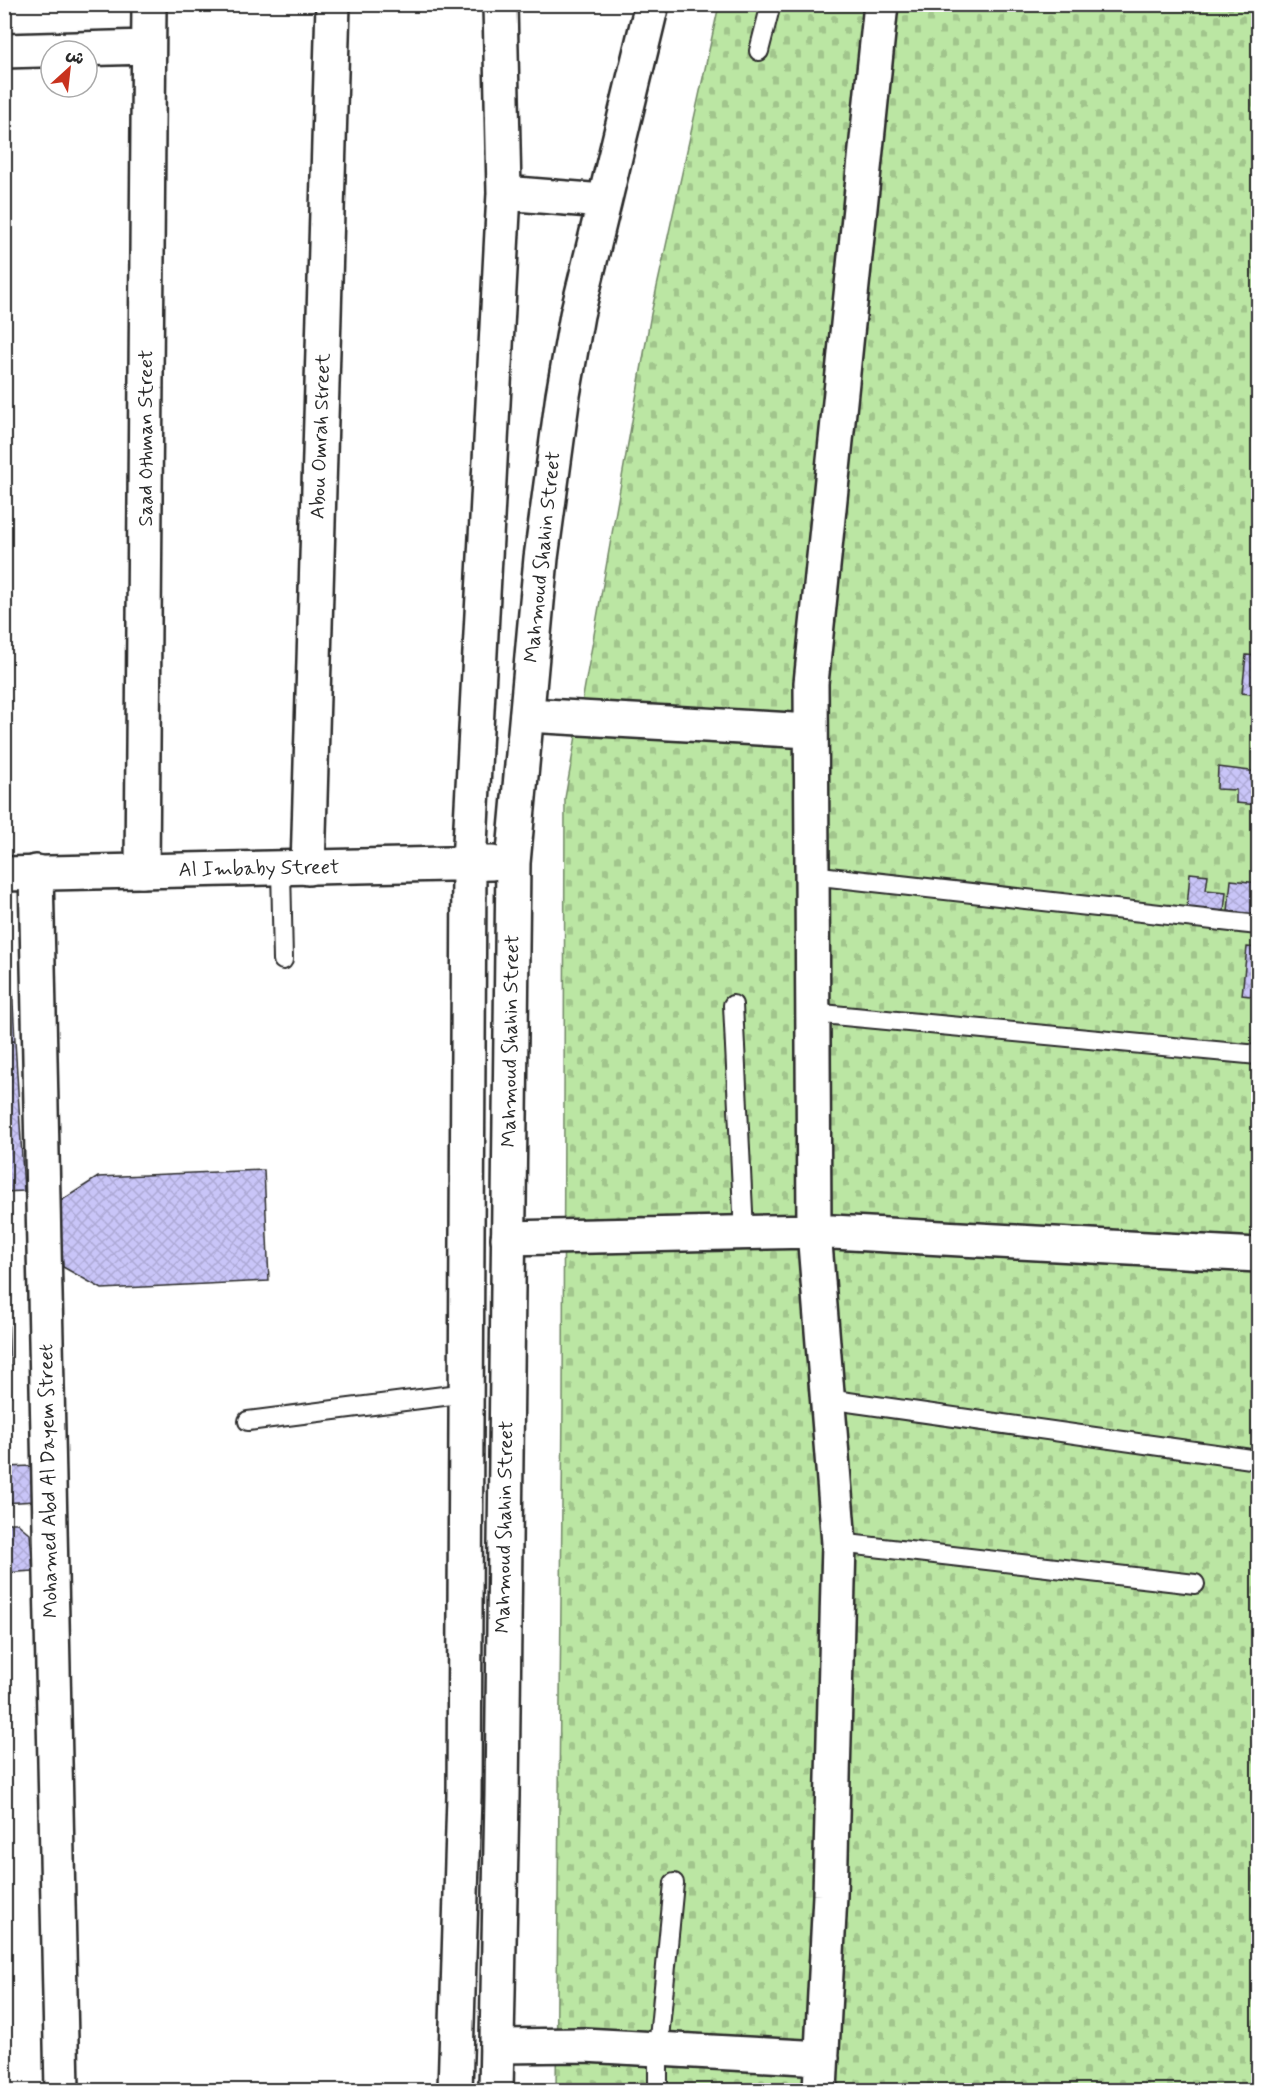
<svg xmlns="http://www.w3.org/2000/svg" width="1263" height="2095" viewBox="0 0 1263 2095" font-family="Mynerve,'Playpen Sans Arabic',sans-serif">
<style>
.cemetery{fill:url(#cemetery-stones);stroke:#738867;stroke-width:1.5}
.building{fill:url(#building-cross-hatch);stroke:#2b2b2b;stroke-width:1.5}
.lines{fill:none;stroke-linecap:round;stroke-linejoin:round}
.lane-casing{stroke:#2b2b2b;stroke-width:22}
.street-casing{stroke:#2b2b2b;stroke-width:38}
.secondary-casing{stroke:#2b2b2b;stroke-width:38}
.lane{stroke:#fff;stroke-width:18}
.street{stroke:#fff;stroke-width:33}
.secondary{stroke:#fff;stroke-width:33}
.labels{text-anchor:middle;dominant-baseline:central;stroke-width:4.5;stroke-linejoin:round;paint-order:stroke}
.street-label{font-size:20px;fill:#2b2b2b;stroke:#fff}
</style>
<defs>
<pattern id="cemetery-stones" width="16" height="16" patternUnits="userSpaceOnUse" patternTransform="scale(1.5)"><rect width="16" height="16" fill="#bbe6a3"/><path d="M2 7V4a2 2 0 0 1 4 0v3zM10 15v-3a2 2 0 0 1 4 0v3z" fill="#a1c58c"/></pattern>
<pattern id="building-cross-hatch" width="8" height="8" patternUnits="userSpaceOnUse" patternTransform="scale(1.5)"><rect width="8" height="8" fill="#c9c5f8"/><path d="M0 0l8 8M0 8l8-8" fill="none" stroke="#ada9d5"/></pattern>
</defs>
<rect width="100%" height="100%" fill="#fff"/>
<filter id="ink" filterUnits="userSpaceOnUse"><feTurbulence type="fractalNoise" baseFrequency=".0167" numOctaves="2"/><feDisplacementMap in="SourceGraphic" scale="12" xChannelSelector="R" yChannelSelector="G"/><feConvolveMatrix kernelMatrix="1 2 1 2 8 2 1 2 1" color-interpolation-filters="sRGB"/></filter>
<g filter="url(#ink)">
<path class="cemetery" d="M719 5H1258V2090H556L563 1407 565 798 651 314Z"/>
<path class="building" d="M1246 655 1258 656V695L1242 693Z
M1257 716H1258V754H1256Z
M1218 767 1258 772V805L1236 803V790L1217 789Z
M1190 873 1208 875 1206 890 1226 892 1224 911 1187 908Z
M1231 880 1258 883V914L1228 911Z
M4 909H8L15 1041H4Z
M1247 947 1258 948V997L1242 995Z
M15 1041 24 1191 4 1192V1042Z
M264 1170 269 1281 102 1289 63 1267 59 1202 98 1177Z
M4 1316H8L11 1396H4Z
M33 1466 35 1501 4 1503V1467Z
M4 1523H17L30 1534 33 1571 4 1573Z"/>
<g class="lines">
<defs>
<path id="lane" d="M759 51 771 4
M281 869 283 960
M811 875 1258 925
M733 1005 744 1232
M812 1013 1258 1055
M827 1399 1258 1460
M248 1421 467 1393
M839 1543 1195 1584
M658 2090V2049L674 1883"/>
<path id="street" d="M4 51 148 47
M527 715 810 731
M308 868 333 4
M142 871 149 4
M36 872 62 2090
M508 1238 814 1231 1258 1255
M497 2046 584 2045 822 2058
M820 2090 830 1895 839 1543 814 1231 811 683 881 4"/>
<path id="secondary" d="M504 193 603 201
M4 874 492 863
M455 2090 464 1796 469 863 504 193 500 4
M496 2090 502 1796 513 863 541 558 563 395 577 315 652 4"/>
</defs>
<use href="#lane" class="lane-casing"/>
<use href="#street" class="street-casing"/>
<use href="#secondary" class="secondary-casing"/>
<use href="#lane" class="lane"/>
<use href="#street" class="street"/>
<use href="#secondary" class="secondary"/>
</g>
</g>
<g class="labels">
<g class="street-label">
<text transform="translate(321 436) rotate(-88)">Abou Omrah Street</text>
<text transform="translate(146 438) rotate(-90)">Saad Othman Street</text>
<text transform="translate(543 557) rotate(-84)">Mahmoud Shahin Street</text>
<text transform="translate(259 869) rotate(-1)">Al Imbaby Street</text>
<text transform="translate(511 1041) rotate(-89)">Mahmoud Shahin Street</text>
<text transform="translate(49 1481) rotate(-91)">Mohamed Abd Al Dayem Street</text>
<text transform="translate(505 1527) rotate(-89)">Mahmoud Shahin Street</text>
</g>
</g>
<rect width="1263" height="2095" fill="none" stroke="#fff" stroke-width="24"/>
<rect x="12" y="12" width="1239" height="2071" fill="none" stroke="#2b2b2b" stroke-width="2" filter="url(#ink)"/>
<g transform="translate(69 69) rotate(27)"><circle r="28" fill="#ffffff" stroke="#aaaaaa" stroke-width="1.5"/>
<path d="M0-4.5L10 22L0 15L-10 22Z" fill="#c8321e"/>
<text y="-9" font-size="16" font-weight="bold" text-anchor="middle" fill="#2b2b2b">ش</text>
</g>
</svg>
